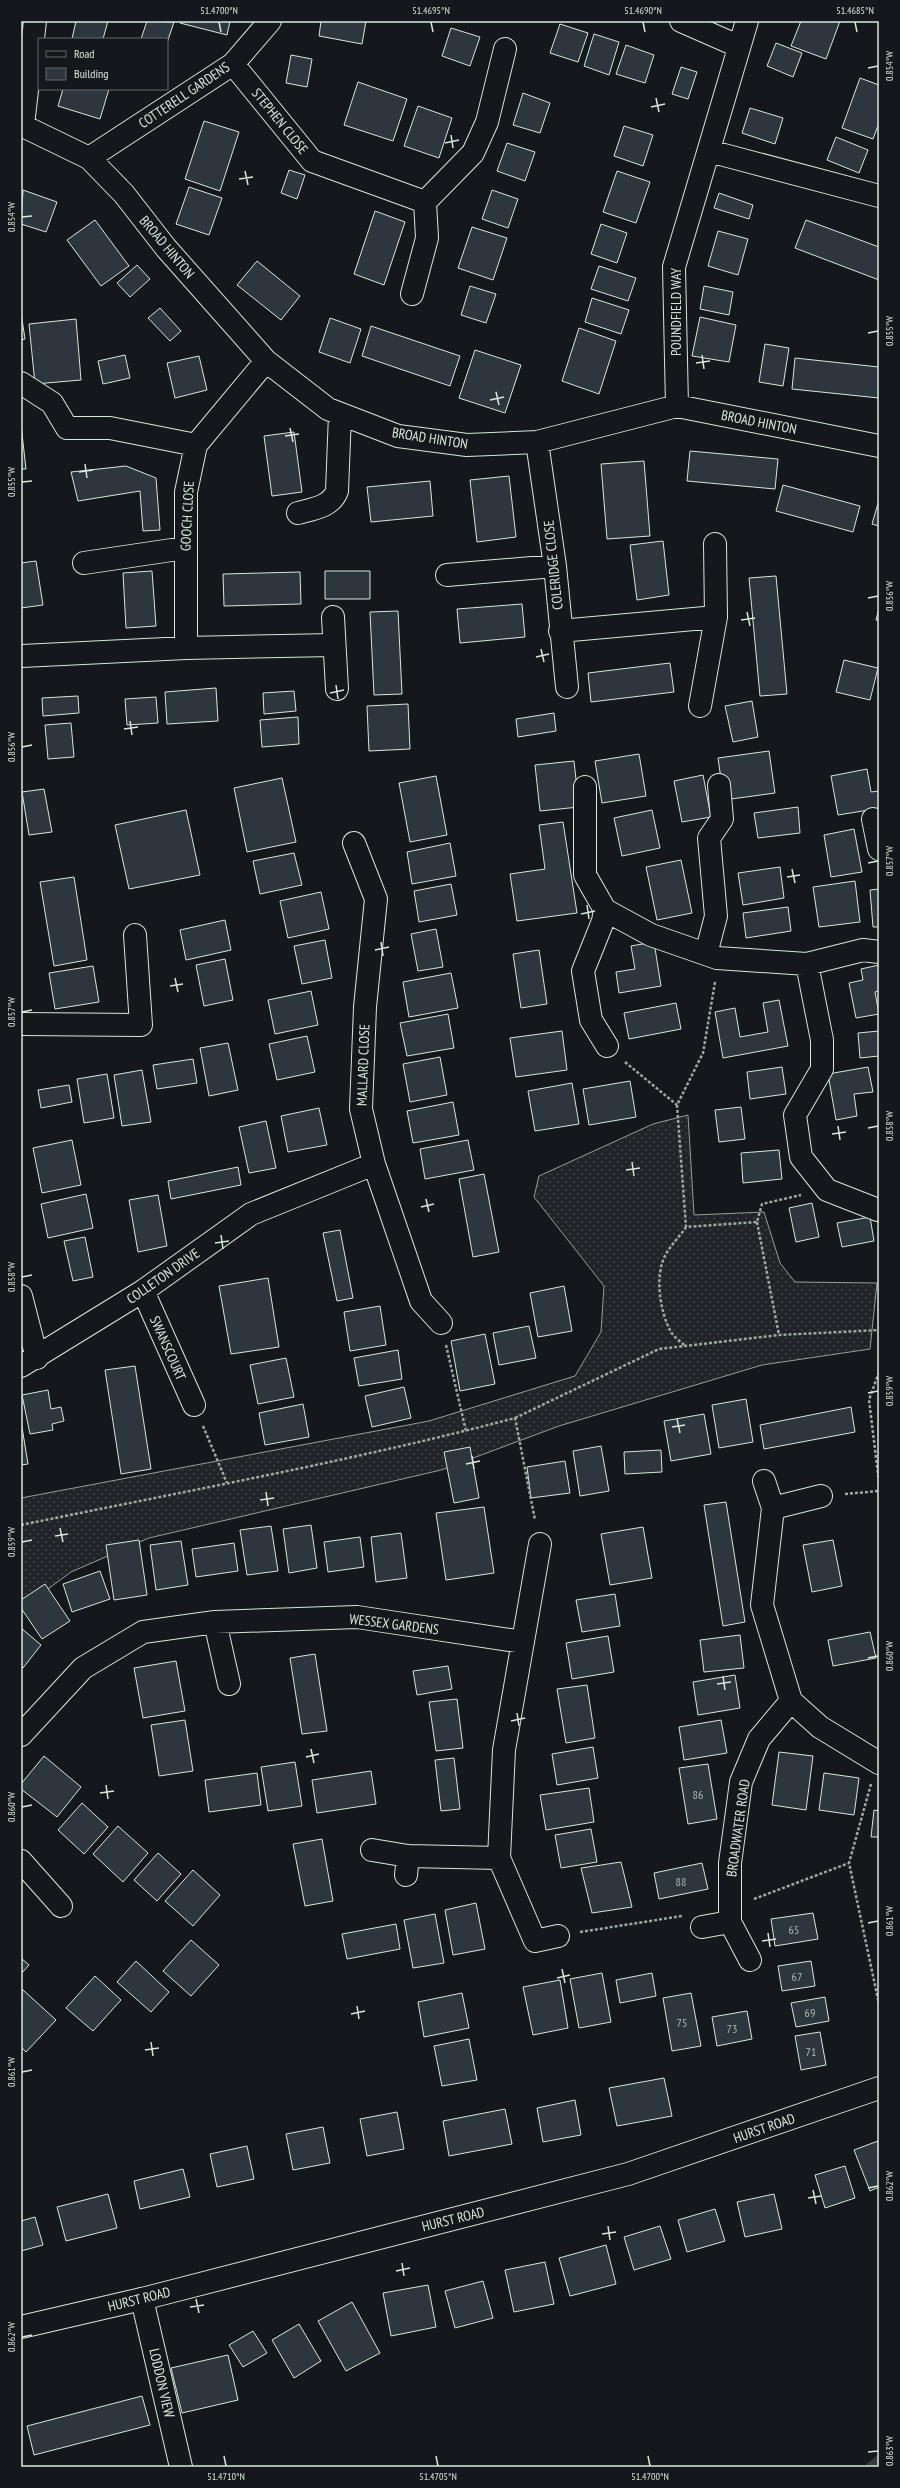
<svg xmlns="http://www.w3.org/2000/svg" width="900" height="2488" viewBox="0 0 900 2488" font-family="'PT Sans Narrow',sans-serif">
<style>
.grass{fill:url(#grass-dots);stroke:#939e99}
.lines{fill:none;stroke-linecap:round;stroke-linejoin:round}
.stream{stroke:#363b3e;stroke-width:8}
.building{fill:#2c363c;stroke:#d8e6dc}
.minor-casing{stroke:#d8e6dc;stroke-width:24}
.major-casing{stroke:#d8e6dc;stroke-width:24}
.path{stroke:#9da8a2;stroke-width:2.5;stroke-dasharray:3 2;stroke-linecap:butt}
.minor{stroke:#14181c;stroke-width:22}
.major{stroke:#14181c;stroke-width:22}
.ticks{fill:none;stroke:#d8e6dc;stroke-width:1.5}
.labels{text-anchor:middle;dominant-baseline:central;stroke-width:3;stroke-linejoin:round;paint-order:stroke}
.number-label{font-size:12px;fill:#adbab4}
.street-label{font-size:14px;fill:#d8e6dc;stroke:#14181c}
.neatline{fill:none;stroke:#d8e6dc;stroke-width:1.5}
.ticks-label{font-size:10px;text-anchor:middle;fill:#d8e6dc}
</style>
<defs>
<pattern id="grass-dots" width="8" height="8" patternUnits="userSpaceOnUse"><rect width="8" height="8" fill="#202428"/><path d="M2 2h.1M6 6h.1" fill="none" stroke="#404447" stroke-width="1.8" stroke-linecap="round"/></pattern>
</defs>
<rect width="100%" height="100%" fill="#14181c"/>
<path class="grass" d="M688 1115 694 1215 764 1212 780 1263 795 1282 877 1283 870 1349 762 1365 559 1426 441 1470 149 1538 71 1572 21 1609V1498L429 1421 575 1376 601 1332 604 1286 534 1197 539 1176 653 1124Z"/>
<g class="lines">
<path class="stream" d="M869 2467 879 2459"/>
</g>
<path class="building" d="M76 21H108L103 39H72Z
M147 21 174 22 167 43V39H141Z
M180 21H230L227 35 180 23Z
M321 21H366L362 44 319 36Z
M801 21H840L826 59 791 46Z
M560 24 588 33 578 62 550 53Z
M451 28 480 37 470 66 442 56Z
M594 34 619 42 609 75 584 66Z
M776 43 802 53 793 77 767 66Z
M626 45 654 55 645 83 616 74Z
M291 55 312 59 307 87 286 83Z
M681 67 697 72 688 99 672 94Z
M860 78 879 85V123L873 139 842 128Z
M358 82 407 99 393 141 344 125Z
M63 89H109L100 119 58 106Z
M523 93 550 103 540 133 513 125Z
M418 106 452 118 439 158 404 146Z
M750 108 783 118 775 144 742 133Z
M204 121 239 132 220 191 185 179Z
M624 126 653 135 643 166 614 156Z
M836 137 868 150 859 173 827 160Z
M507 143 535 152 525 181 497 171Z
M289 170 305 175 297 199 281 193Z
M617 171 650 182 636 223 603 212Z
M189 187 222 198 209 235 176 224Z
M23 190 57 202 46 232 21 224Z
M492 190 518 199 508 228 482 219Z
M719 193 753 205 749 219 714 208Z
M375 211 405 222 384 285 354 274Z
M95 220 129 266 101 286 67 240Z
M806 220 879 247V280L795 248Z
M601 224 627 233 617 263 591 254Z
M472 227 507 238 493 280 458 268Z
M718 231 748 239 738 275 708 266Z
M257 261 300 296 281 320 237 285Z
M137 265 150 279 130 297 117 283Z
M599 266 636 278 628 301 591 289Z
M470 286 496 294 486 323 461 315Z
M704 286 733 292 729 315 700 309Z
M592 298 629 310 621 334 585 322Z
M160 308 181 331 170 341 148 318Z
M21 313 25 339 21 340Z
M700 317 736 325 729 362 692 356Z
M330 318 361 329 350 363 319 352Z
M76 319 81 380 35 384 29 324Z
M371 326 460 356 450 386 362 356Z
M579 328 616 341 599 394 562 381Z
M765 344 789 348 783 386 759 382Z
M475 350 521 365 505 413 459 398Z
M125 355 130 378 103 384 98 361Z
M199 356 207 390 175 398 167 363Z
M795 358 879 367V398L792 389Z
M21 425 26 469H21Z
M294 432 302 492 272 496 264 436Z
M690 451 778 459 775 489 687 481Z
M644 461 650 536 607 539 601 464Z
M126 466 156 478 160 530 143 531 140 491 78 501 71 472Z
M509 476 516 537 477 542 470 480Z
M430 481 433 516 371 522 367 487Z
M783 485 860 506 853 532 776 511Z
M879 500V526L872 524Z
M663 541 669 595 637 600 630 545Z
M36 561 43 605 21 608V563Z
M152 571 156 626 126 628 123 573Z
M325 571H370V599H325Z
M300 572 301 604 224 606 223 574Z
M776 576 787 694 760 696 749 578Z
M522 604 525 637 460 643 457 609Z
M879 608V621L876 620Z
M398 611 402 694 374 695 370 612Z
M844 660 878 668 870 700 836 692Z
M670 663 674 692 591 702 588 673Z
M216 688 218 721 167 724 165 692Z
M294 691 296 711 264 714 263 693Z
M78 696 79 713 43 716 42 698Z
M156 697 158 723 127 725 125 699Z
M752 701 758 737 733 742 725 706Z
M408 704 410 749 369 751 367 706Z
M554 713 556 731 518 737 516 719Z
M298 717 299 744 262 747 260 720Z
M71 723 74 757 48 759 45 725Z
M769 751 775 793 724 800 718 758Z
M639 754 646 796 602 803 595 761Z
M574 761 579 807 540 811 535 765Z
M867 769 871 792 879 791V831L875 809 838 815 831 776Z
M703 775 711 817 682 822 674 781Z
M436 776 447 835 410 842 399 783Z
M282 778 296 842 247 852 234 788Z
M44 789 52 832 29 835 22 792Z
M798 807 800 833 758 838 754 813Z
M186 810 200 875 129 889 115 825Z
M652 810 660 848 622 856 614 818Z
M563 822 577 913 517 921 510 874 545 869 539 825Z
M854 829 862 872 831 877 824 835Z
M450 843 456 876 412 884 407 852Z
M294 853 302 885 260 894 253 861Z
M681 860 692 913 657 920 646 867Z
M780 867 784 898 743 905 738 873Z
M74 877 87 960 54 966 40 882Z
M855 881 860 922 819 927 813 887Z
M451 884 457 915 419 922 414 891Z
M879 889V927H873L870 890Z
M321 892 329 929 288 938 280 901Z
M788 907 791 931 746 938 743 913Z
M225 920 231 950 186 960 180 930Z
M436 929 443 967 418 971 411 934Z
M325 940 332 978 302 984 294 946Z
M654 942 661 986 619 993 616 972 635 969 631 946Z
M539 950 547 1004 521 1008 513 954Z
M225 959 233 1000 204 1006 196 965Z
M879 965V991L875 992 879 1014 856 1018 849 983 863 980 861 969Z
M93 966 99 1002 55 1009 49 973Z
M451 973 458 1008 409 1017 403 982Z
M311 991 318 1025 275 1034 268 1000Z
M779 1000 788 1046 723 1058 715 1012 735 1008 740 1037 768 1032 763 1003Z
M676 1003 681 1029 629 1039 624 1013Z
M448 1014 454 1048 407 1056 400 1023Z
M562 1031 567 1070 516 1077 510 1038Z
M879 1031V1056L860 1058 858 1033Z
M307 1036 315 1072 277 1080 269 1044Z
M228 1043 238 1090 209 1096 200 1048Z
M440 1057 447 1095 410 1102 403 1064Z
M193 1059 197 1083 157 1089 153 1065Z
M782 1067 786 1094 750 1099 747 1072Z
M868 1067 873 1092 854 1094 857 1116 836 1120 828 1074Z
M142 1070 151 1122 122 1126 114 1075Z
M107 1074 114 1118 84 1123 77 1079Z
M630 1081 636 1117 589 1125 583 1089Z
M572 1083 579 1124 535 1131 528 1091Z
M69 1085 72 1102 41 1108 38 1090Z
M453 1102 459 1135 413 1143 407 1111Z
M741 1107 745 1139 719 1142 715 1110Z
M319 1108 327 1145 288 1152 281 1116Z
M266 1121 276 1168 249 1173 239 1127Z
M72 1140 81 1185 42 1193 33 1148Z
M468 1140 474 1170 425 1179 420 1149Z
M779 1150 782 1179 743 1183 741 1153Z
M238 1167 241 1185 171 1199 168 1181Z
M484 1174 499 1252 473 1257 459 1179Z
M86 1194 93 1228 48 1238 41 1204Z
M158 1195 167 1246 138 1252 129 1200Z
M812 1203 819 1237 796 1242 789 1208Z
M870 1217 874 1241 842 1247 837 1223Z
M340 1230 353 1298 337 1301 323 1233Z
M85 1237 93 1277 73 1281 64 1241Z
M268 1278 279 1347 231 1354 219 1286Z
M564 1286 572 1331 538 1337 530 1293Z
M380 1306 386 1345 350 1351 344 1312Z
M529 1326 536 1358 499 1365 493 1333Z
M485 1334 495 1384 460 1391 451 1341Z
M398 1350 402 1379 359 1386 354 1358Z
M286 1358 294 1397 258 1404 250 1365Z
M135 1366 151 1469 121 1474 105 1370Z
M404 1387 411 1418 372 1427 365 1396Z
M48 1390 51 1409 61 1407 64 1421 52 1424 53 1430 30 1434 22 1395Z
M746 1399 753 1442 719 1448 712 1405Z
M303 1404 309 1437 265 1445 259 1413Z
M851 1407 855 1432 764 1449 760 1425Z
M704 1414 711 1454 671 1461 664 1421Z
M21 1421 28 1464 21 1465Z
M601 1446 609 1491 580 1496 573 1451Z
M470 1447 479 1498 454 1503 444 1452Z
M661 1450 662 1472 625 1474 624 1452Z
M565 1461 570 1493 531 1498 527 1467Z
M726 1502 745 1622 723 1626 704 1505Z
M484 1507 494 1573 446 1580 436 1513Z
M311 1525 317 1568 289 1573 283 1529Z
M271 1526 278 1571 247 1575 240 1530Z
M643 1527 652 1578 610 1585 601 1534Z
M401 1533 407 1578 376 1582 371 1537Z
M360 1537 364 1567 328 1572 324 1542Z
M139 1540 147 1595 114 1600 106 1545Z
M833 1540 842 1586 812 1592 803 1545Z
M181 1541 188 1585 156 1590 150 1545Z
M234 1543 238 1571 196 1577 192 1549Z
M100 1571 110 1599 72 1612 63 1584Z
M45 1584 70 1621 42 1639 21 1608V1600Z
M615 1594 620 1626 582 1632 576 1600Z
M21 1628 41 1645 23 1668 21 1666Z
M870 1632 876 1658 833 1666 828 1640Z
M740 1635 744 1668 704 1672 700 1640Z
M608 1636 614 1672 572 1679 566 1643Z
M315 1654 327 1731 302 1734 290 1658Z
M176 1661 185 1711 143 1718 134 1668Z
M448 1666 452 1689 417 1695 413 1671Z
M735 1675 740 1708 698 1715 693 1682Z
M587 1685 595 1738 566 1743 557 1689Z
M457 1699 463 1748 436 1751 429 1702Z
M185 1720 193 1771 159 1776 151 1725Z
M721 1720 727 1753 684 1760 679 1727Z
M593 1747 598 1778 557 1785 552 1754Z
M779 1752 813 1756 806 1810 772 1805Z
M44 1756 81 1787 57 1817 21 1789V1784Z
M454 1758 460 1809 441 1811 435 1760Z
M295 1762 302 1806 268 1811 261 1767Z
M708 1764 717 1819 688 1824 679 1768Z
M371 1771 376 1804 317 1813 312 1780Z
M257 1773 261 1805 209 1812 205 1780Z
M824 1773 859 1778 854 1815 819 1810Z
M589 1788 594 1822 546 1830 540 1795Z
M82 1803 108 1827 84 1854 58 1830Z
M874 1810 879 1811V1837H871Z
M118 1826 148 1853 123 1882 93 1854Z
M591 1829 597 1862 561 1868 555 1835Z
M322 1839 333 1901 305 1906 293 1844Z
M158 1853 181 1874 157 1901 134 1880Z
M621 1862 632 1907 592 1913 581 1868Z
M702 1863 708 1889 659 1899 654 1873Z
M193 1870 220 1895 193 1926 165 1901Z
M476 1903 485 1949 453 1955 445 1910Z
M813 1913 818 1939 775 1946 771 1919Z
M435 1914 444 1963 413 1968 404 1920Z
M396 1924 400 1949 347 1959 342 1934Z
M191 1940 219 1965 191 1996 163 1971Z
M21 1958 29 1965 21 1974Z
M136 1961 169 1992 151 2012 117 1982Z
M811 1961 815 1986 782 1991 778 1966Z
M602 1973 611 2022 579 2028 570 1979Z
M652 1973 656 1996 620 2003 616 1980Z
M95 1976 121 2000 93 2031 66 2008Z
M560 1980 568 2028 533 2035 523 1987Z
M22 1989 56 2020 26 2052 21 2047Z
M462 1993 469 2028 424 2037 418 2002Z
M691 1993 701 2046 672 2051 663 1998Z
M825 1997 829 2021 796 2027 791 2003Z
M747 2011 752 2039 717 2046 712 2017Z
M820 2032 826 2065 801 2070 795 2036Z
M469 2039 477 2080 442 2086 434 2046Z
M664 2078 672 2116 617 2126 609 2088Z
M575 2100 581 2135 543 2142 537 2108Z
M505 2109 512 2144 449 2156 443 2121Z
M397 2112 404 2149 367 2156 360 2119Z
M323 2127 330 2163 293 2170 286 2134Z
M878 2141 879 2187 870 2191 854 2150Z
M247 2146 254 2179 217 2187 210 2154Z
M845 2166 855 2198 825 2208 815 2175Z
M183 2169 190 2197 140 2209 134 2181Z
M108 2194 117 2228 66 2241 57 2207Z
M774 2194 782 2229 745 2237 737 2202Z
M715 2209 725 2241 687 2252 678 2220Z
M35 2217 43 2245 21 2251V2221Z
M660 2226 671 2259 634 2270 624 2237Z
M606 2245 616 2284 570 2296 559 2258Z
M545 2262 554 2304 514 2312 505 2270Z
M483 2281 493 2318 455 2328 445 2291Z
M428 2285 436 2327 391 2336 383 2293Z
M352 2302 380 2353 346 2371 318 2321Z
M299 2324 321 2361 294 2378 272 2340Z
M253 2331 267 2353 243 2367 229 2345Z
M228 2355 238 2400 182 2413 171 2368Z
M142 2396 150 2425 34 2455 27 2426Z"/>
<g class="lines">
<defs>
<path id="minor" d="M681 21 738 46
M233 64 312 161 425 202 473 153 487 122 505 49
M21 125 89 158 124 194 166 248 266 361 328 409 398 436 467 445 537 442 677 406 879 446
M23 125 35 21
M709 151 879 196
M89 158 233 64 270 21
M412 294 427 238 425 202
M21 383 52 403 67 428H110L196 445
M677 406 674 267 747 21
M537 442 555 566 567 687
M298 513C313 509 331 507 337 491L340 414
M84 563 185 548
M447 575 555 566
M333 617 337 689
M560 631 716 617
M186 648V492L196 445 266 361
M22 656 186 648 334 645
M700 706 716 617 715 544
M585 787V875L605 910 651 935 717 958 807 964 863 950 879 952
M873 819 879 849
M354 843 376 899 365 1007 361 1109 374 1164 421 1301 441 1323
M605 910 603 921 583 971 591 1020 607 1046
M706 954 716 916 709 838 722 819 719 785
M807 964 822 1040V1069L795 1115 801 1157 827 1190 878 1210
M21 1024 141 1025 135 935
M143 1291 194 1405
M21 1296 37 1358
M21 1366 143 1291 251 1214 374 1164
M764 1481 773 1508 762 1605 791 1701 820 1727 879 1763
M773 1508 821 1496
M215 1622 229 1684
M21 1735 83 1668 143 1632 215 1622 357 1617 523 1642
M372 1850 408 1856 499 1858 535 1941 558 1936
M499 1858 504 1750 540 1544
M21 1861 61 1906
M406 1875 408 1856
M702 1927 730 1922
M750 1960 730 1922V1863L741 1782 759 1739 791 1701
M142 2299 181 2467"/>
<path id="major" d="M21 2327 142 2299 628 2174 879 2088"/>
</defs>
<use href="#minor" class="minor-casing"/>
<use href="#major" class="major-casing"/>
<path class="path" d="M715 982 703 1053 677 1105 686 1227 757 1222 762 1204 801 1195
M625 1062 677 1105
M757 1222 779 1335
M446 1345 466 1431
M684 1345C680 1341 674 1337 671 1332 660 1313 654 1274 666 1254 671 1245 680 1236 686 1227
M879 1372 869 1400 879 1482
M515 1418 659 1349 779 1335 879 1330
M203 1426 227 1483
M845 1494 879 1491
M21 1525C186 1491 352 1461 515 1418L535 1520
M871 1784 849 1863 879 2004
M754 1899 849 1863
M580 1932 682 1916"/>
<use href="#minor" class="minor"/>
<use href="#major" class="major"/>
</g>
<path class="ticks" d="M219 22 221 32M431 22 433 32M643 22 645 32M855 22 857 32M868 68 878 66M656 98 659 112M651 107 665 104M451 135 453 148M445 143 459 140M245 171 248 185M239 179 253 177M22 217 32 216M868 333 878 331M702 355 704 369M696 363 710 361M496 392 499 405M490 400 504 397M290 428 293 442M285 436 299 434M85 464 87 478M79 472 93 470M22 482 32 481M868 598 878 596M747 612 750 626M741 620 755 618M541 649 544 662M536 657 549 654M336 685 338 699M330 693 344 690M130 721 132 735M124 729 138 727M22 747 32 745M868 863 878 861M792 869 795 883M787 877 800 875M587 905 589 919M581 914 595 911M381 942 383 956M375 950 389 947M175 978 178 992M170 986 183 984M22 1012 32 1010M838 1126 840 1140M868 1128 878 1126M832 1134 846 1132M632 1162 634 1176M626 1170 640 1168M426 1199 429 1212M421 1207 434 1204M221 1235 223 1249M215 1243 229 1241M22 1277 32 1275M868 1393 878 1391M677 1419 680 1433M672 1427 685 1425M472 1456 474 1469M466 1464 480 1461M266 1492 268 1506M260 1500 274 1498M60 1528 63 1542M55 1536 68 1534M22 1542 32 1540M868 1658 878 1656M723 1676 725 1690M717 1684 731 1682M517 1713 519 1726M511 1721 525 1718M311 1749 314 1763M306 1757 319 1754M106 1785 108 1799M100 1793 114 1791M22 1807 32 1805M868 1923 878 1921M768 1933 770 1947M762 1941 776 1939M562 1969 565 1983M557 1978 570 1975M357 2006 359 2019M351 2014 365 2011M151 2042 153 2056M145 2050 159 2048M22 2072 32 2070M868 2188 878 2186M813 2190 816 2204M808 2198 821 2196M608 2226 610 2240M602 2234 616 2232M402 2263 404 2276M396 2271 410 2268M196 2299 199 2313M190 2307 204 2305M22 2337 32 2335M868 2452 878 2451M224 2456 226 2466M436 2456 438 2466M648 2456 650 2466"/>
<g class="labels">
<g class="number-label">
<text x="698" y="1794">86</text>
<text x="681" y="1881">88</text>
<text x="794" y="1929">65</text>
<text x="797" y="1976">67</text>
<text x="810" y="2012">69</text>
<text x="682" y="2022">75</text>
<text x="732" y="2028">73</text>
<text x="811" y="2051">71</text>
</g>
<g class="street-label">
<text transform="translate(184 95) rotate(-34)">COTTERELL GARDENS</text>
<text transform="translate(280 121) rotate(51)">STEPHEN CLOSE</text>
<text transform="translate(167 247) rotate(50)">BROAD HINTON</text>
<text transform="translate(676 312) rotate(-90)">POUNDFIELD WAY</text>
<text transform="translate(759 422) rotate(11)">BROAD HINTON</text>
<text transform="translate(430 438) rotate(9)">BROAD HINTON</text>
<text transform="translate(187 516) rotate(-87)">GOOCH CLOSE</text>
<text transform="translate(553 565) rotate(-96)">COLERIDGE CLOSE</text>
<text transform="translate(363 1065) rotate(-88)">MALLARD CLOSE</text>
<text transform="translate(163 1276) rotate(-35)">COLLETON DRIVE</text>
<text transform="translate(168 1348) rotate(66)">SWANSCOURT</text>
<text transform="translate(394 1624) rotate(7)">WESSEX GARDENS</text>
<text transform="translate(738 1828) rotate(-82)">BROADWATER ROAD</text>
<text transform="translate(764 2128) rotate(-19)">HURST ROAD</text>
<text transform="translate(453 2219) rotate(-14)">HURST ROAD</text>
<text transform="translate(139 2299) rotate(-14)">HURST ROAD</text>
<text transform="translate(162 2383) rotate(77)">LODDON VIEW</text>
</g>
</g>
<rect width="900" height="2488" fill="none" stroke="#14181c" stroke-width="44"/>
<rect x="38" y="38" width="130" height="52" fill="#14181c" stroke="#626a69"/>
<rect x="46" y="51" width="20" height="6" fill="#14181c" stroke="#626a69"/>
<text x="74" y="58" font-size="12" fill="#d8e6dc">Road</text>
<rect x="46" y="68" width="20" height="12" fill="#2c363c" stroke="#626a69"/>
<text x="74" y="78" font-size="12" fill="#d8e6dc">Building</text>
<rect x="22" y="22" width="856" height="2444" class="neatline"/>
<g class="ticks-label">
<text x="219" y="14">51.4700°N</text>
<text x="431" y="14">51.4695°N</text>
<text x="643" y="14">51.4690°N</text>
<text x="855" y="14">51.4685°N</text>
<text transform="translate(889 66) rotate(-90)" y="4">0.854°W</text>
<text transform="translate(11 217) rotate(-90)" y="4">0.854°W</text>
<text transform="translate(889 331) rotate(-90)" y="4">0.855°W</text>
<text transform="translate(11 482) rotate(-90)" y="4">0.855°W</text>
<text transform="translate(889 596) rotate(-90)" y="4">0.856°W</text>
<text transform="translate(11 747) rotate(-90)" y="4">0.856°W</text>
<text transform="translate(889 861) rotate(-90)" y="4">0.857°W</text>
<text transform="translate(11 1012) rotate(-90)" y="4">0.857°W</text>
<text transform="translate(889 1126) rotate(-90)" y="4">0.858°W</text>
<text transform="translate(11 1277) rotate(-90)" y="4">0.858°W</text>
<text transform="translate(889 1391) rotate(-90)" y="4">0.859°W</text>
<text transform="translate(11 1542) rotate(-90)" y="4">0.859°W</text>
<text transform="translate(889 1656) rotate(-90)" y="4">0.860°W</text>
<text transform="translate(11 1807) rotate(-90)" y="4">0.860°W</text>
<text transform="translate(889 1921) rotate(-90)" y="4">0.861°W</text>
<text transform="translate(11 2072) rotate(-90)" y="4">0.861°W</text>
<text transform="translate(889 2186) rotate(-90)" y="4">0.862°W</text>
<text transform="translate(11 2337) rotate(-90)" y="4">0.862°W</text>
<text transform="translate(889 2451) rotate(-90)" y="4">0.863°W</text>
<text x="226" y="2480">51.4710°N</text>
<text x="438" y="2480">51.4705°N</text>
<text x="650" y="2480">51.4700°N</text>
</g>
</svg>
